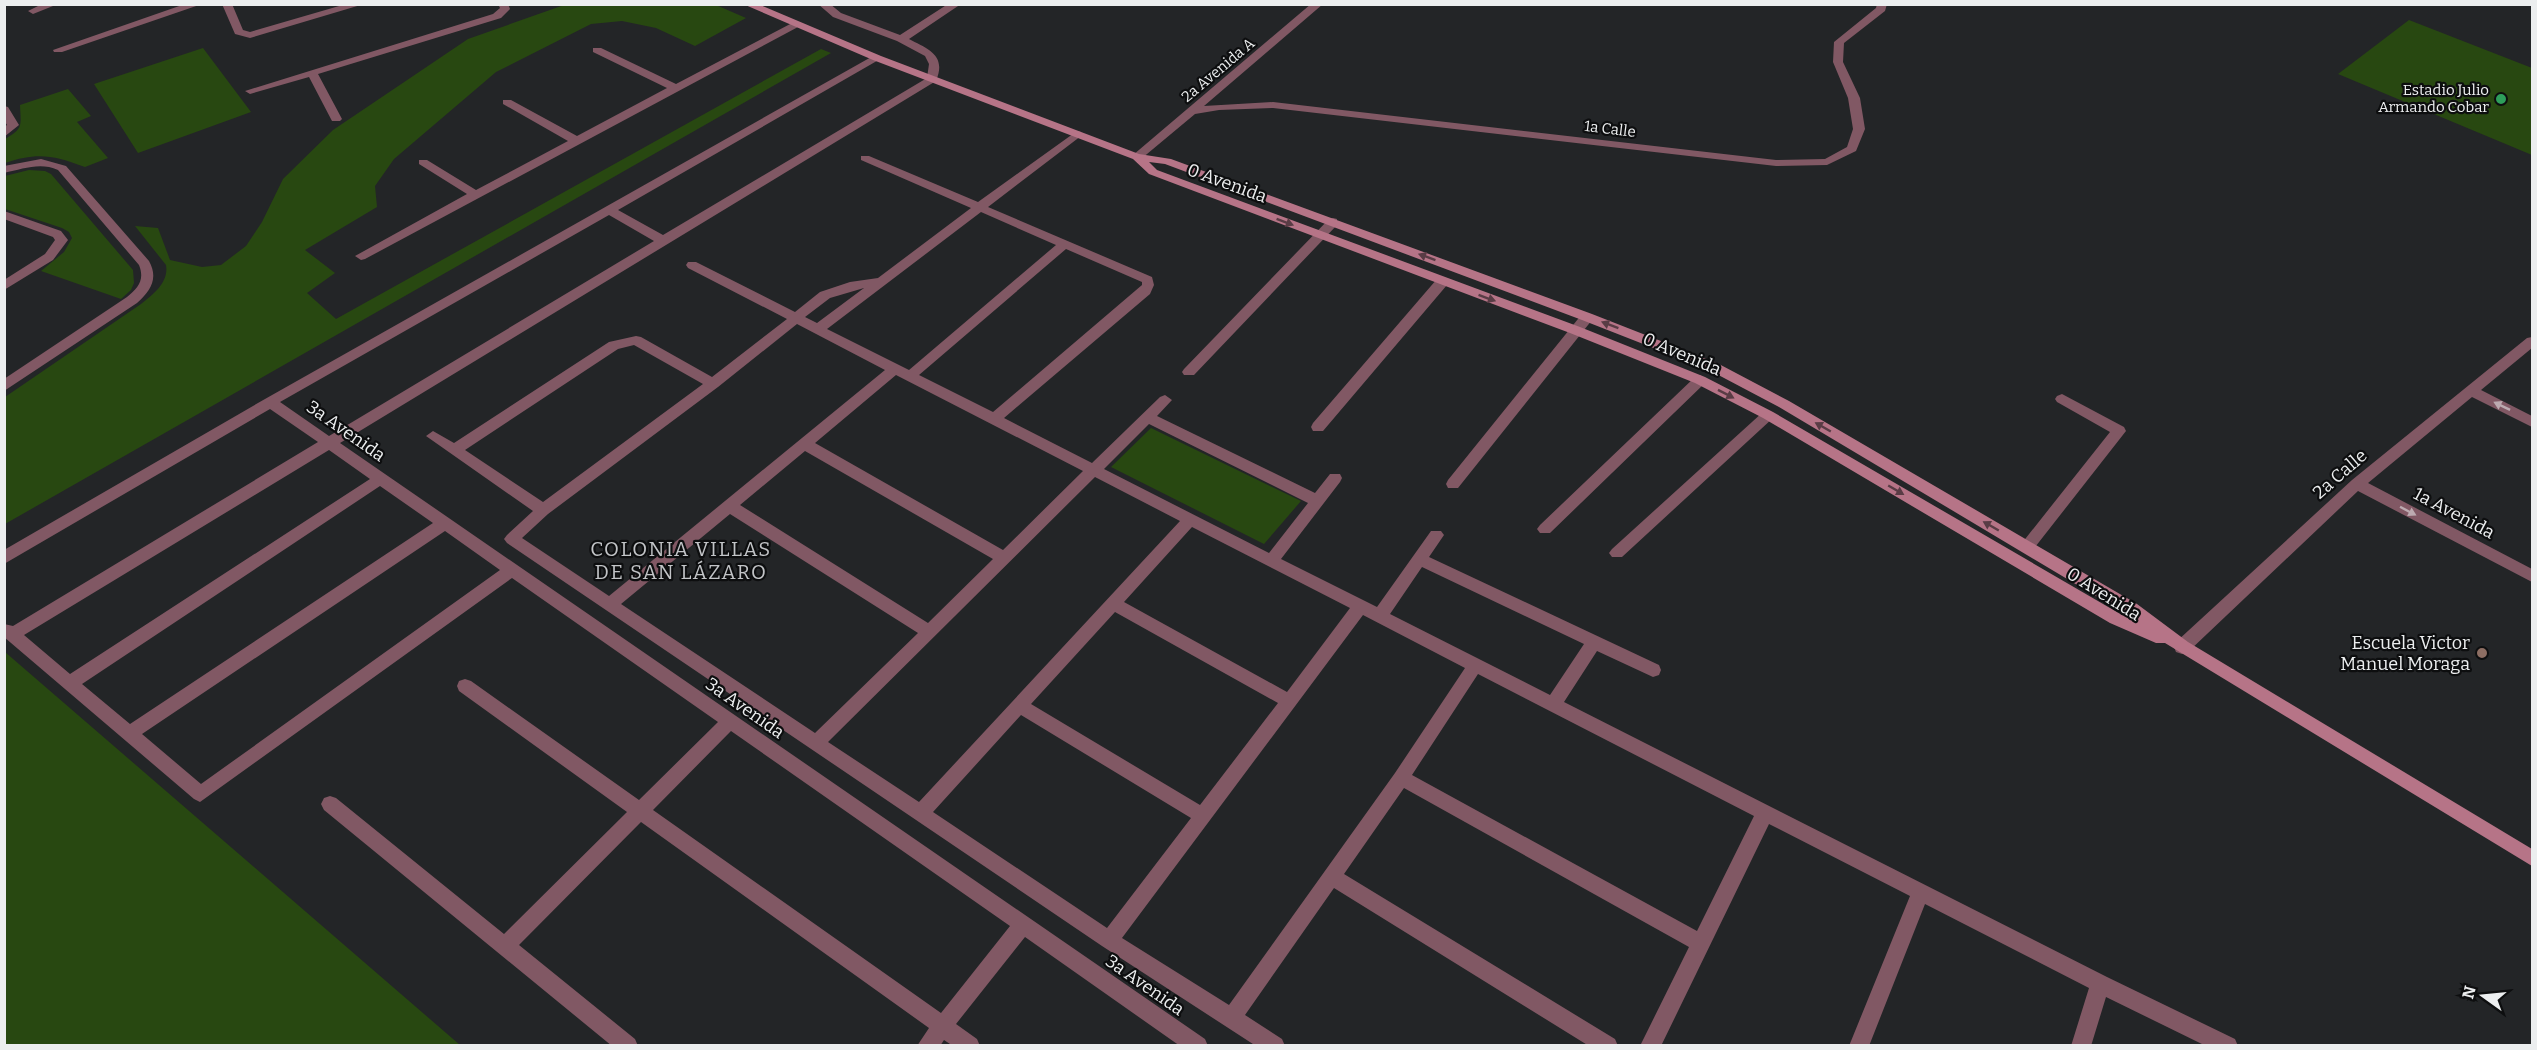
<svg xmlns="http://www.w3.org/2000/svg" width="2537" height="1050" viewBox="0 0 2537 1050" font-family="Bitter,serif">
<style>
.green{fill:#284811}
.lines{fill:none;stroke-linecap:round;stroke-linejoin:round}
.minor{fill:#815864;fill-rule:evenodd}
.secondary{fill:#b67487;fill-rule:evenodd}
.oneway{fill:#593c45}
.oneway2{fill:#bcaab0}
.leisure-dot{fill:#2e9e5b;stroke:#0d0e0f;stroke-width:2}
.education-dot{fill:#8d6e63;stroke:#0d0e0f;stroke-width:2}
.labels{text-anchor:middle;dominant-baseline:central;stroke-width:4.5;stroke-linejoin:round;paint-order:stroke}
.far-street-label{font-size:15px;fill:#eceeef;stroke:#0d0e0f}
.far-poi-label{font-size:15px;fill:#eceeef;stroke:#0d0e0f;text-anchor:end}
.street-label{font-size:18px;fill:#eceeef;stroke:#0d0e0f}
.poi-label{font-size:18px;fill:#eceeef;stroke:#0d0e0f;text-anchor:end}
.neighbourhood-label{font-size:20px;letter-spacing:1.5px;fill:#c2c4c7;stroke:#0d0e0f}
</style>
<rect width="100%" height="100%" fill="#232527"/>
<path class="green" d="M567 4 716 5 746 18 695 46 656 28 622 21 591 24 496 72 394 159 375 186 377 207 305 250 335 273 307 293 336 319 821 49 831 53 5 524V397L141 304C154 294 169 282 166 265L135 226 158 228 170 260 202 267 221 265 246 246 262 222 283 179 333 130 468 39Z
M2409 20 2532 68V155L2338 74Z
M203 48 251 112 138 153 94 84Z
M68 89 91 116 77 122 108 158 85 167C53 155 37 152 5 163V139C23 128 21 127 20 105Z
M29 170 45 171 51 174 133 270 134 283 131 290 121 299 41 271 64 252 72 238 69 232 62 228 5 209V176Z
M1151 428 1301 501 1264 544 1111 467Z
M5 652 460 1045H5Z"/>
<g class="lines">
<path class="minor" d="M42 4H58L33 14 28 11Z
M185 4H202L62 52H54L53 50Z
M222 4H232L243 30 250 32 346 4H364L250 38 235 34Z
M498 4H508L510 9 501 18 318 74 342 119 340 121H332L309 77 250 94 245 91 493 14 500 8Z
M818 4H830L841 13 900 35 948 4H961L909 39C928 49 947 55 936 81L340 443 1205 1039 1208 1046H1180L1025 937 956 1024 977 1039 980 1046H953L944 1040 940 1046H917L929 1028 641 822 519 945 635 1039 638 1046H612L324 810 321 804 324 798 330 796 336 798 504 934 627 812 459 691 457 686 459 681 465 679 471 681 639 800 718 722 512 578 200 802 194 799 4 637V624L13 626 318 442 270 409 4 564V550L265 399 873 56 877 55 882 58 618 210 663 235 927 78 929 64 925 56 897 41 833 17ZM609 215 654 241 329 436 280 402ZM329 450 370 479 70 674 24 635ZM380 486 433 523 130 724 82 684ZM445 531 500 570 201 784 142 734ZM731 731 1010 926 941 1013 653 810Z
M1311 4H1323L1204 106 1273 102 1776 160 1825 159 1847 147 1853 129 1848 98 1833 62 1834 42 1876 8 1877 4H1887L1885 11 1844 43 1843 62 1860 98 1865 129 1856 151 1827 165 1776 166 1273 108 1219 110 1195 114 1141 159H1133V155Z
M794 22 799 25 798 27 365 259 361 260 355 256 467 194 419 164V160H427L476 190 568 141 503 104V100H511L577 136 667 88 593 52V48H601L676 84Z
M4 106 8 107 19 125 4 137V127L7 125 4 120Z
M1077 131 1081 132V136L988 207 1152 277 1154 285 1150 294 1004 418 1092 463 1160 397 1165 395 1172 400 1157 416 1315 493 1330 474H1340L1342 478 1340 482 1281 559 1377 607 1431 531H1441L1444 535 1429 557 1659 665 1661 670 1659 675 1653 677 1597 651 1564 702 2107 977 2235 1039 2238 1046H2206L2106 997 2091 1046H2071L2089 988 1925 904 1869 1046H1849L1910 896 1769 824 1661 1046H1640L1689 947 1404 788 1344 874 1615 1039 1618 1046H1589L1334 888 1245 1015 1282 1039 1285 1046H1256L1102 946 507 543 504 539 507 535 533 511 426 436 433 431 454 443 609 342 636 336 641 337 712 377 787 319 688 268 686 265 688 262H696L795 312 820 292 850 282 878 278 971 208 861 160V156H869L978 202ZM981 212 1056 245 909 370 827 329ZM1066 249 1142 282V285L993 412 919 375ZM864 288 817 323 805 317 830 298ZM797 324 885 370 609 596 522 538 548 514 718 387ZM634 345 703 384 543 502 465 450 618 349ZM896 375 1083 471 1003 550 815 443ZM1149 424 1308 503 1269 553 1104 469ZM805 451 993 559 928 623 740 505ZM1095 477 1180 521 919 802 828 742ZM730 514 918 633 815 733 621 604ZM1192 527 1350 608 1287 692 1124 602ZM1422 567 1584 644 1550 695 1390 614ZM1115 612 1278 703 1200 805 1031 704ZM1363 615 1465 668 1395 773 1229 1005 1122 938ZM1478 674 1754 816 1697 931 1412 775ZM1021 715 1191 818 1107 928 933 812Z
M41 159 66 166 149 261C159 279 150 291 137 303L4 391V379L127 297C138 288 145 280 139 265L58 170C40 162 23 169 4 173V166Z
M4 211 61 231 68 240 53 260 4 290V280L45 254 55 240 53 237 4 219Z
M1333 218 1337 219V225L1194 375H1184L1182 372 1184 369 1329 219Z
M1442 278 1448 282 1447 285 1323 431H1313L1311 427 1313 423 1437 279Z
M1587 313 1594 317 1592 320 1458 488H1448L1446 484 1448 480 1582 314Z
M2532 337V348L2481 390 2532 416V427L2472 397 2368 483 2532 569V582L2358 491 2188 652 2182 654 2176 652 2174 647 2176 642 2352 480 2527 338Z
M1700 375 1707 380 1705 383 1550 533H1540L1537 529 1540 525 1695 377Z
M2062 394 2124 427 2126 431 2032 551H2022L2019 547 2022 543 2110 432 2057 402 2055 399 2057 396Z
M1768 410 1775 415 1773 418 1622 557H1612L1609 553 1612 549 1763 412Z"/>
<path class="secondary" d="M743 4H758L881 56 1139 154 1171 159 1592 314 1717 363 1789 401 2137 604 2188 642 2532 849V866L2165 643H2156L2110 623 1763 418 1695 383 1570 333 1149 174 1133 159 873 60ZM1149 162 1165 164 1582 320 1707 369 1779 407 2136 620 2122 615 1773 412 1705 377 1580 327 1157 170Z"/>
</g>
<defs><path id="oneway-solid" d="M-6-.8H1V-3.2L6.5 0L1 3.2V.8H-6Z" transform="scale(1.5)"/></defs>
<g class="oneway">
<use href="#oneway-solid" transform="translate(1285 222) rotate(21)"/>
<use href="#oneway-solid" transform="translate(1427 257) rotate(-160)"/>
<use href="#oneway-solid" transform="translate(1487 298) rotate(20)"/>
<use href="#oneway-solid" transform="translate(1610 325) rotate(-159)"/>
<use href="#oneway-solid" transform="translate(1726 394) rotate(27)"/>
<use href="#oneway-solid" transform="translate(1823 427) rotate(-150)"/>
<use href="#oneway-solid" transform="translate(1896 490) rotate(30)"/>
<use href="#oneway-solid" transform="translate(1991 526) rotate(-150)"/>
</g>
<g class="oneway2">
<use href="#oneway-solid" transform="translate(2502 406) rotate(-154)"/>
<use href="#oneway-solid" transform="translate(2408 511) rotate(28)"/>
</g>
<circle class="leisure-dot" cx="2501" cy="99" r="6"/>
<circle class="education-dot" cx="2482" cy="653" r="6"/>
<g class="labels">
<g class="far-street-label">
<text transform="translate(1218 70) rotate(-40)">2a Avenida A</text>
<text transform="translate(1610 129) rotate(7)">1a Calle</text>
</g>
<g class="far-poi-label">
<text x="2489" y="90">Estadio Julio<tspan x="2489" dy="17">Armando Cobar</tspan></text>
</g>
<g class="street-label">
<text transform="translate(1227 183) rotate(20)">0 Avenida</text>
<text transform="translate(1682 354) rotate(23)">0 Avenida</text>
<text transform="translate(346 431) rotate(35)">3a Avenida</text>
<text transform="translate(2340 474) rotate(-41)">2a Calle</text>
<text transform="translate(2454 513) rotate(28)">1a Avenida</text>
<text transform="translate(2104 594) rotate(32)">0 Avenida</text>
<text transform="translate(745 708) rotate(35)">3a Avenida</text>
<text transform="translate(1145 985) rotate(35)">3a Avenida</text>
</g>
<g class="poi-label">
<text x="2470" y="643">Escuela Victor<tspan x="2470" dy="21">Manuel Moraga</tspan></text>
</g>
<g class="neighbourhood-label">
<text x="681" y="549">COLONIA VILLAS<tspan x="681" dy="23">DE SAN LÁZARO</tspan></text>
</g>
</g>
<rect width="2537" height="1050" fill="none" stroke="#eceeef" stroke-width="12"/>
<g transform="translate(2483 996) rotate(285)" stroke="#0d0e0f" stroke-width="4.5" paint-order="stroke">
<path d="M0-4.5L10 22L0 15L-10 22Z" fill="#eceeef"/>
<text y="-9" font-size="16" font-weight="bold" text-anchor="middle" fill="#eceeef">N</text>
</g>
</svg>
